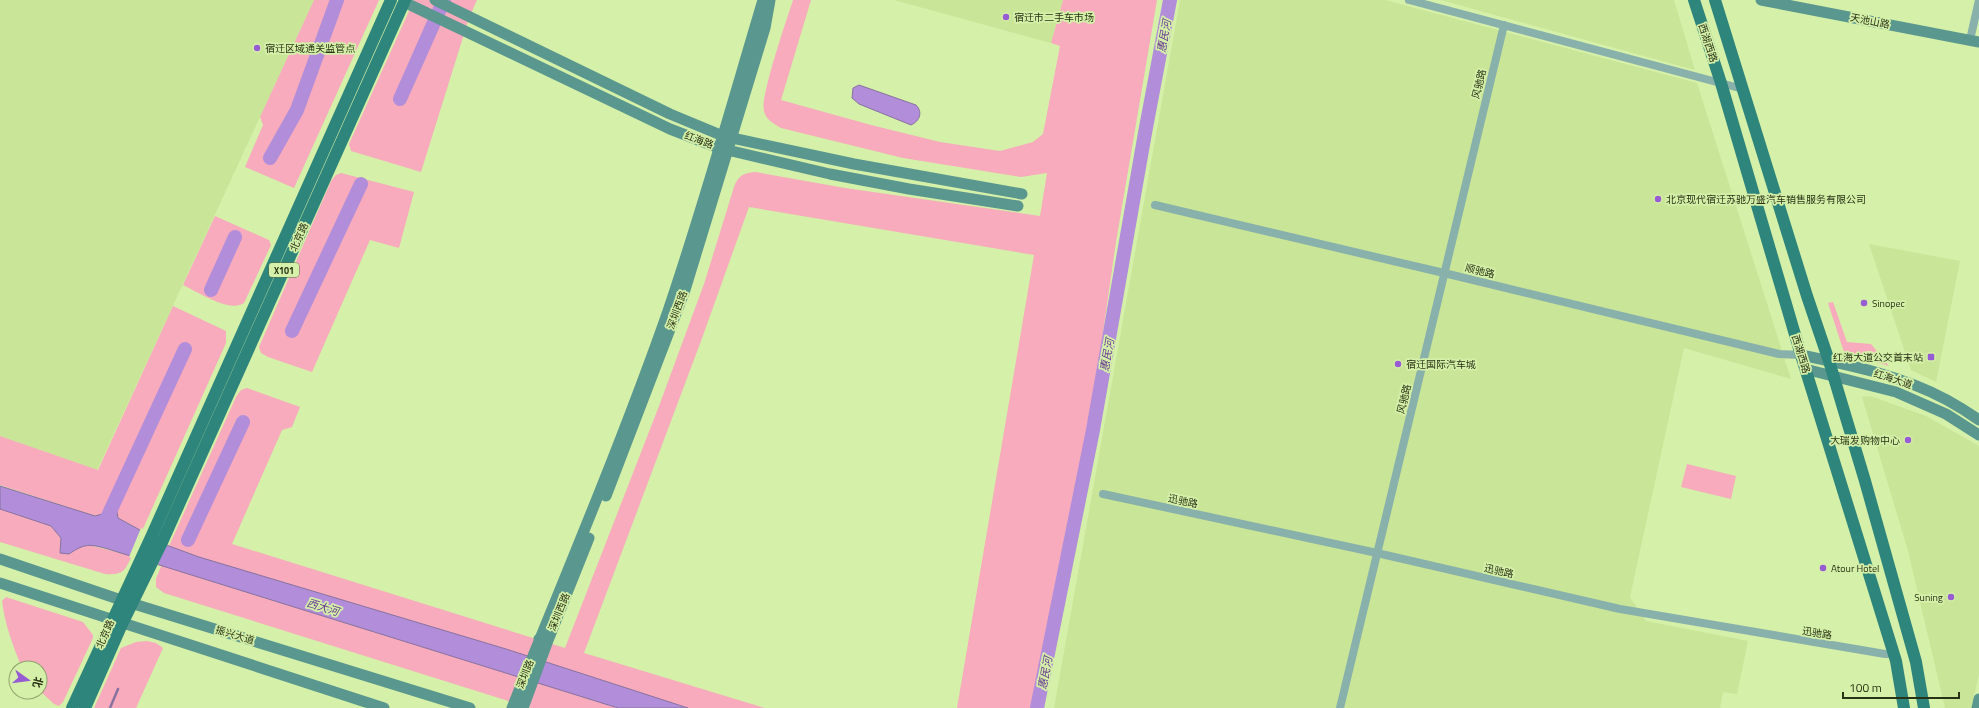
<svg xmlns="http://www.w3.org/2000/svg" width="1979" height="708" viewBox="0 0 1979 708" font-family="'Titillium Web','Noto Sans SC',sans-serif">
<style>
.built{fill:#c9e597}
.green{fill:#f7abbc}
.water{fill:#b18dda;stroke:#88729f}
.pier{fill:#d5f0a8}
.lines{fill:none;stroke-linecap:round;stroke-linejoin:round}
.stream{stroke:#88729f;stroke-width:2.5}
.river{stroke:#b18dda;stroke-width:14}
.street{stroke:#89b1ab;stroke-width:8}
.secondary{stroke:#59978f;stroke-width:11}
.primary{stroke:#2e857b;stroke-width:12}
.poi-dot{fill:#975bd3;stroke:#d5f0a8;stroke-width:1.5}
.labels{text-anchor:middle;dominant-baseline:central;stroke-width:3.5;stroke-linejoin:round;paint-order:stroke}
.shield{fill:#d5f0a8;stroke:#5c6b41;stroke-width:1}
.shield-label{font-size:9px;font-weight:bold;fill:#283215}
.poi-label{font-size:10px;fill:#283215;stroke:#d5f0a8;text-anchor:start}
.street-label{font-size:10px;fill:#283215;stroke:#d5f0a8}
.water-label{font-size:11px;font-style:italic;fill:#673894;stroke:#d5f0a8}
</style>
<rect width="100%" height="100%" fill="#d5f0a8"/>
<path class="built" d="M0 0H314L97 470 0 436Z
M894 0H1063L1051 43Z
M1180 0H1385L1697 83 1791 379 1684 348 1630 597 1646 621 1748 641 1737 694 1723 692 1720 708H1054Z
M1441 0H1674L1695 70 1473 9Z
M1869 244 1960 261 1936 382 1911 370Z
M1870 396 1926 416 1979 446V675L1971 708H1945L1908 551 1862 397Z"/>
<path class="green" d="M314 0H379L294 188 245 167 263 125 260 117Z
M414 0H477L469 18 421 172 351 151 349 144Z
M793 0H811L781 100 871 125 940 142 1000 151 1033 142 1043 134 1060 46 1051 43 1063 0H1157L1116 242 1095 388 1032 708H957L1034 255 749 207 701 341 584 653 765 708H531L164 593 156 587V579L169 546 236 397 241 390 247 388 300 407 292 427 282 430 232 544 565 648 659 406 704 284 734 187C738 176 743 173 755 172L845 188 1040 216 1047 173 1021 177 903 158 781 128C773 123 766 120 764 111 760 97 787 19 793 0Z
M341 173 414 192 399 248 370 240 312 372 268 357 261 353 259 347 331 181 336 175Z
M215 216 269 240 271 245 244 303C229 313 198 292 183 285Z
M1833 302 1847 342 1871 344 1889 366 1844 352 1828 303Z
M173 306 226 331V343L142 531 118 518 115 501 112 499 106 513 95 516 0 485V436L98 470Z
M1687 464 1736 476 1731 499 1681 487Z
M0 509 51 526 61 538 60 553 69 554 80 546 89 545 132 556C124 572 123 575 105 574L0 542Z
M6 597 83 622 93 635V638L63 702 59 706 54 704 40 691V668H22C13 646 5 625 2 601Z
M147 641 156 643 163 648 136 708H94L121 648 136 642Z"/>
<path class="water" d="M859 85 916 105C923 112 920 121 911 125L859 104 852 98 853 88Z
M0 486 95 516 106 513 112 499 115 500 118 518 169 546 199 557 506 649 688 708H618L108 549C90 544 85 543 69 554L60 553 61 538 51 526 0 509Z"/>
<path class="pier" d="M141 528 168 542 157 566 129 557Z"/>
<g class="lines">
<path class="stream" d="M110 708 118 689"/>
<path class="river" d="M400 99 444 0
M270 158 297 110 337 0
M211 290 235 237
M292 331 361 184
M107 518 185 349
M188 540 243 422
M1037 708 1093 430 1145 133 1170 0"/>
<path class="street" d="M1409 0 1743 89
M1970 40 1979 0
M1155 205 1444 273 1779 354 1801 355
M1103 494 1377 553 1620 609 1885 654H1894
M1340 708 1504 25"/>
<path class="secondary" d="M435 0 670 114 723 136 854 164 1022 194
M1761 0 1979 42
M404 2 670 129 719 148 830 174 909 189 1018 206
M1801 355C1850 365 1903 376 1947 400 1958 406 1969 413 1979 420
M1805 369 1896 392 1946 414 1979 435
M606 496 685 290 765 28 770 0
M0 559 121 600 470 708
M0 583 384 708
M539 639 547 643 589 538
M512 708C565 576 621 445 668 311 703 208 732 104 763 0
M523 708 547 643
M1977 708 1979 699"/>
<path class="primary" d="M1694 0 1721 83 1801 355 1896 661 1904 708
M1715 0 1807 296 1829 361 1865 481 1916 662 1924 708
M72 708 152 535 391 0
M85 708 122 624 163 540 405 0"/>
</g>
<g class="poi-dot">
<circle cx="1006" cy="17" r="4"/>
<circle cx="257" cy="48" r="4"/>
<circle cx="1658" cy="199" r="4"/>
<circle cx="1864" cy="303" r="4"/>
<rect x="1927" y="353" width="8" height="8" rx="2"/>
<circle cx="1398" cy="364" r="4"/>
<circle cx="1908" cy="440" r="4"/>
<circle cx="1823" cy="568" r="4"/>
<circle cx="1951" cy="597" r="4"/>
</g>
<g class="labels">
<rect class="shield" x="269" y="263" width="30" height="14" rx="3"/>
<g class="shield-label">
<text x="284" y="270">X101</text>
</g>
<g class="poi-label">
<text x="1014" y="17">宿迁市二手车市场</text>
<text x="265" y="48">宿迁区域通关监管点</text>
<text x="1666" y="199">北京现代宿迁苏驰万盛汽车销售服务有限公司</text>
<text x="1872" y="303">Sinopec</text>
<text x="1923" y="357" text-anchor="end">红海大道公交首末站</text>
<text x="1406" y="364">宿迁国际汽车城</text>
<text x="1900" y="440" text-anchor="end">大瑞发购物中心</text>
<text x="1831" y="568">Atour Hotel</text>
<text x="1943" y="597" text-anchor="end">Suning</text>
</g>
<g class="street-label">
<text transform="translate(1870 21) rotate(11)">天池山路</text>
<text transform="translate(1708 43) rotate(72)">西湖西路</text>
<text transform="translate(1479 84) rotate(-76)">风驰路</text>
<text transform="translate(699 140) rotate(21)">红海路</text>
<text transform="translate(299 237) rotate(-66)">北京路</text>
<text transform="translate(1480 271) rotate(14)">顺驰路</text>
<text transform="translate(677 310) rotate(-70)">深圳西路</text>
<text transform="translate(1801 354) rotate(73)">西湖西路</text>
<text transform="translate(1893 379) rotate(18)">红海大道</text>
<text transform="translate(1404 399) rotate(-76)">风驰路</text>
<text transform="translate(1183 501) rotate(12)">迅驰路</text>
<text transform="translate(1499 571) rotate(13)">迅驰路</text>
<text transform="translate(559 612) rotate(-68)">深圳西路</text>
<text transform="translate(1817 633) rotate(9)">迅驰路</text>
<text transform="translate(105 634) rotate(-66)">北京路</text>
<text transform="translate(235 635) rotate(17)">振兴大道</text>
<text transform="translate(525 674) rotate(-68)">深圳路</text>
</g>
<g class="water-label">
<text transform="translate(1164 36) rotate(-80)">惠民河</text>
<text transform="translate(1107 355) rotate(-80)">惠民河</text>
<text transform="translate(323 607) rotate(17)">西大河</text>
<text transform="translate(1045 673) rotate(-79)">惠民河</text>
</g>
</g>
<g transform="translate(28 680) rotate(104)"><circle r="19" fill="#d5f0a8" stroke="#90a46d"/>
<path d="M0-3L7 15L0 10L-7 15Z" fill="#975bd3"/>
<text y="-6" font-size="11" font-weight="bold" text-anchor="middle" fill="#283215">北</text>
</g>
<path d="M1843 692v6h116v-6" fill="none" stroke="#283215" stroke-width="2"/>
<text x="1849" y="692" font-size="12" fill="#283215" stroke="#d5f0a8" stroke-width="3" paint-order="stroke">100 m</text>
</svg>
